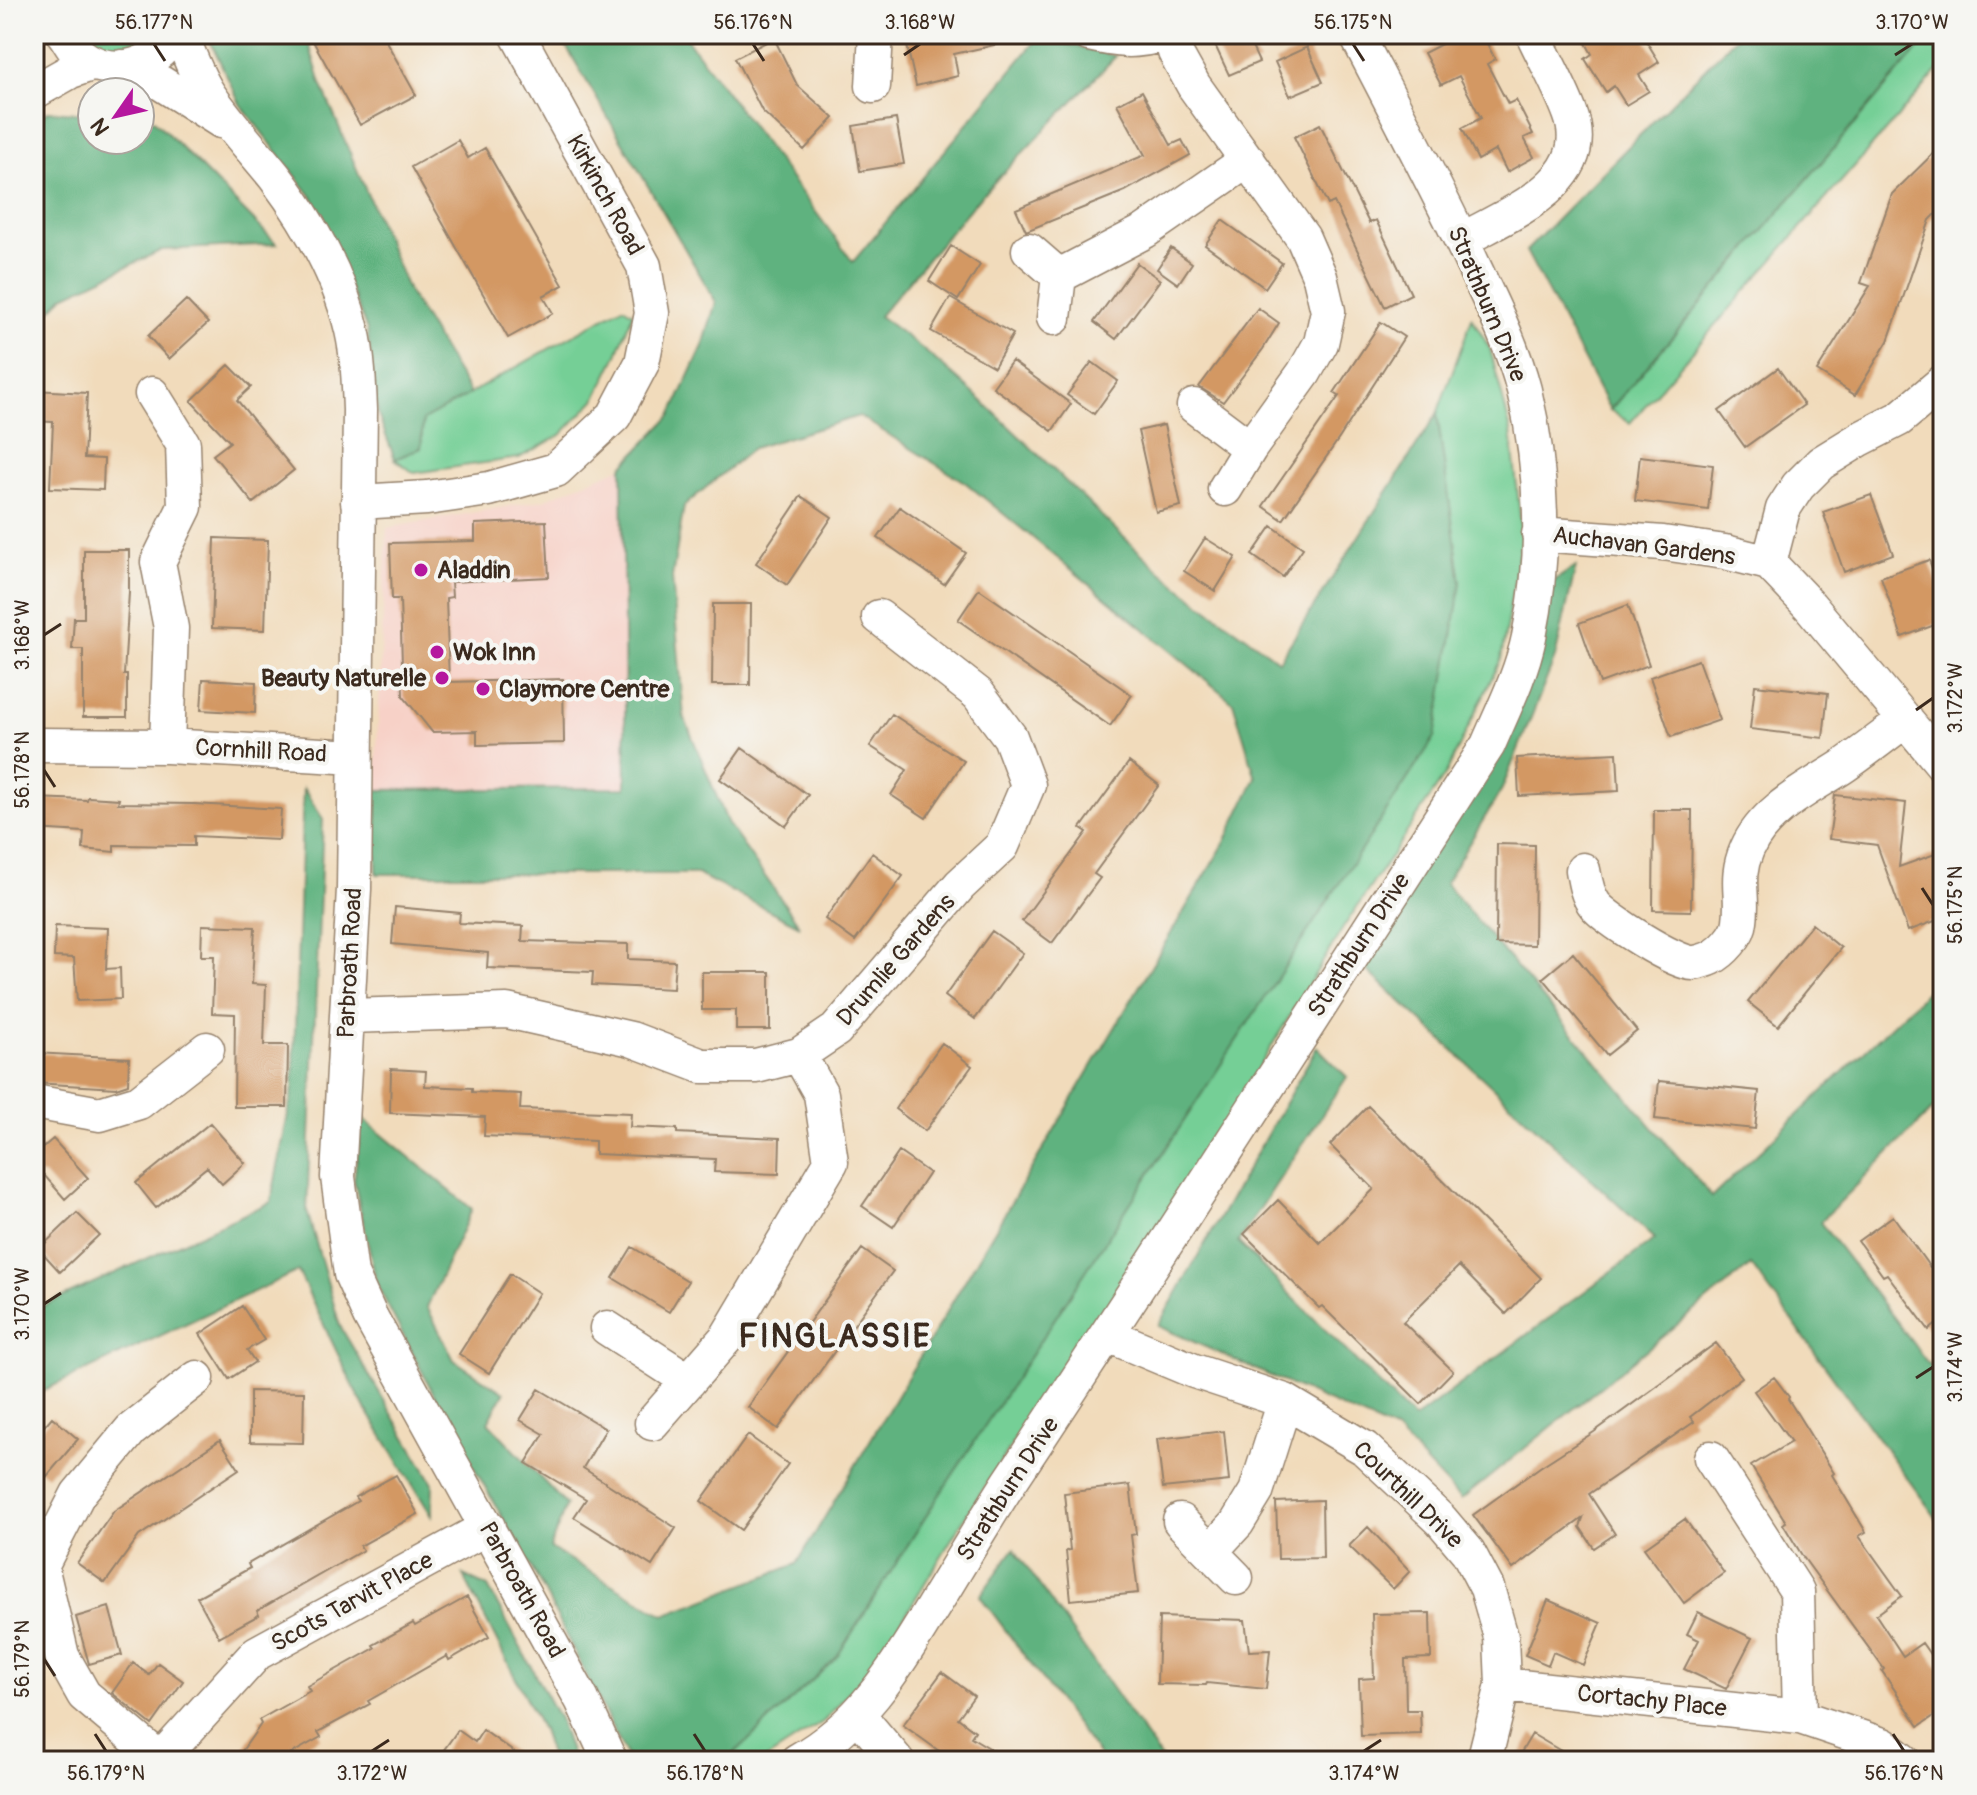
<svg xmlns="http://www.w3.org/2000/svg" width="1977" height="1795" viewBox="0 0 1977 1795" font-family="Pangolin,sans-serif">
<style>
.built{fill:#f7d1c7}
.green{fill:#74cf96;stroke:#587c5a;stroke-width:2}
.forest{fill:#5fb27f;stroke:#4d6e4e;stroke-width:2}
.building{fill:#d39864}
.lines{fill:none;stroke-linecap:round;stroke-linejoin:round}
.minor-casing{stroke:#96826c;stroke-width:37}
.minor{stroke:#fff;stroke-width:34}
.ticks{fill:none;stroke:#3b2a1e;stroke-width:3}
.poi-dot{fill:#b5179e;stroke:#f6f6f2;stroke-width:3}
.labels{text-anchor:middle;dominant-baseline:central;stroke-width:8;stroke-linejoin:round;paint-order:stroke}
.street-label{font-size:24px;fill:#3b2a1e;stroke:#f6f6f2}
.poi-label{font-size:24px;font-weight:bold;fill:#3b2a1e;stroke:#f6f6f2;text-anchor:start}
.district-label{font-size:32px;font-weight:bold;letter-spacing:2px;fill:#3b2a1e;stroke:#f6f6f2}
.neatline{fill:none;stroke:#3b2a1e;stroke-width:3}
.ticks-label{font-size:20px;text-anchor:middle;fill:#3b2a1e}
</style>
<rect width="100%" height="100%" fill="#f6f6f2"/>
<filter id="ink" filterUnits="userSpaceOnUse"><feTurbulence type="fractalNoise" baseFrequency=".0125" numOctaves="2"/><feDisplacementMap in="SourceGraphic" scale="16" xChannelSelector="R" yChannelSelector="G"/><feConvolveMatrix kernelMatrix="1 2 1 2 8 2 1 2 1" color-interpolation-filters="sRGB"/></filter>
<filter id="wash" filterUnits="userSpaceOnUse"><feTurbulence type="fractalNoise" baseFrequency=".006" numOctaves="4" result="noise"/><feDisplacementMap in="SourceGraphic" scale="32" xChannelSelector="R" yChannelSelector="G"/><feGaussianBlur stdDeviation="1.8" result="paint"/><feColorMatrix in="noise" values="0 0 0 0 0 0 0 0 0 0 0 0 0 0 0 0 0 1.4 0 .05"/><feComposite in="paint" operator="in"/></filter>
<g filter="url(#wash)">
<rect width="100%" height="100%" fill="#f1dbbb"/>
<path class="built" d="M622 467 626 788 375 790 387 528 543 500Z"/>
<path class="green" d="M85 34H155C129 53 110 60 85 34Z
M1931 34H1943V65L1630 423 1610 410Z
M623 307 633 313 616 357 595 400 561 435 519 458 414 473 395 459 421 448 423 420Z
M1472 318 1490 349 1511 431 1522 534 1501 659 1447 772 1343 928 1248 1085 1172 1215 1025 1425 970 1509 878 1660 824 1721 763 1761H726L836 1658 933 1505 1461 583 1437 414Z"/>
<path class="forest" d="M207 34H306L321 84 408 291 470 394 423 420 421 448 395 459 378 415 367 330 315 201 240 104Z
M559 34H683L853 262 1039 37 1116 56 978 199 879 316C983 390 1067 489 1163 573 1199 605 1241 632 1279 661L1437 414 1461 583 1435 737 933 1505 836 1658 726 1761H629L540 1583 452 1429 377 1285 354 1180 362 1118 472 1209 427 1307 454 1360 504 1393 488 1422 566 1505 550 1548 664 1615 797 1564 1225 842 1256 778 1233 702 966 483 859 416 753 448 684 506 672 577 684 717 728 824 800 926 697 874H377L375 790 626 788 622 467 671 416 703 346 716 302Z
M1739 34H1931L1610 410 1526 251Z
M48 111 92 114V140H140V118L154 120 277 244 162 250 64 296 34 328V123Z
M1576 566 1555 658 1524 735 1502 789 1445 883 1712 1197 1943 976V1099L1820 1222 1943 1383V1527L1751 1265 1461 1500 1397 1432 1158 1326 1317 1047 1347 1077 1238 1242 1414 1419 1655 1239 1352 956 1488 745 1536 593Z
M303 788 323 819 307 1211 340 1326 433 1483 432 1516 358 1396 298 1271 34 1395V1310L271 1202 293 1088Z
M1014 1549 1163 1761H1103L980 1596Z
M463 1575 488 1587 559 1719 573 1761H552L542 1730Z"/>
<g id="blocks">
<path class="building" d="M309 34H382L416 95 360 125Z
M939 34H998L999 44 954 54 958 76 916 86 906 41Z
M1234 34H1246L1259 62 1229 75 1214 43Z
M1461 34H1482L1495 59 1487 64 1508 104 1516 100 1533 134 1524 138 1534 157 1507 172 1496 150 1478 160 1462 128 1481 118 1459 76 1441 85 1424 53Z
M1581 34H1642L1659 62 1639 75 1649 91 1626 105 1614 86 1606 92 1585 59 1592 54Z
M774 38 797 85 834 118 804 150 762 111 735 58Z
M1307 47 1323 82 1290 96 1275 62Z
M1142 91 1171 145 1182 140 1190 155 1125 191 1026 231 1016 209 1145 155 1117 104Z
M896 119 904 164 860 171 853 126Z
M1320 124 1369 223 1376 220 1411 294 1385 307 1334 202 1328 205 1294 137Z
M458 140 468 158 485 148 563 285 543 296 553 313 508 338 411 167Z
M1943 144V207L1930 220 1888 341 1855 395 1817 371 1870 286 1861 283 1892 194Z
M1222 220 1282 263 1265 288 1205 245Z
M951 246 980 265 958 300 929 281Z
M1171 248 1192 263 1178 284 1157 269Z
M1137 263 1160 280 1116 339 1094 322Z
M950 298 1013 334 994 367 931 331Z
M186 300 208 323 169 359 148 336Z
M1258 308 1279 323 1263 349 1223 402 1199 387Z
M1381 322 1404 337 1340 437 1283 520 1263 506 1339 396 1334 393Z
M1012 361 1071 404 1052 431 993 387Z
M1092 362 1118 381 1094 414 1067 395Z
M229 365 251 387 237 400 294 470 253 503 213 455 230 442 191 401Z
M1778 368 1804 405 1745 447 1719 411Z
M34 390 87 393 84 458 104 459 103 490 50 488 53 422 34 421Z
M1164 425 1181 506 1156 512 1138 431Z
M1640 456 1713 465 1708 510 1635 501Z
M1871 495 1893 554 1844 572 1823 512Z
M801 496 832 517 787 585 756 563Z
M900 507 966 553 944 584 878 538Z
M546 521 549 577 451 582 452 597 446 598 449 682 563 679 564 743 477 745V731L432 732 403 696 400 599H392L390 543 475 541V524Z
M1272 526 1303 548 1283 577 1252 555Z
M215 538 268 540 265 630 212 628Z
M1205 538 1236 557 1215 591 1184 571Z
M84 550H129V592L124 675H127V717H83V649H72L74 618H84Z
M1929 560 1943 598V622L1902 637 1881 577Z
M979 589 1132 695 1110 726 958 620Z
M713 604H751L750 685H712Z
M1628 605 1649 665 1600 683 1579 623Z
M1698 660 1720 720 1671 737 1650 677Z
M203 679 256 682 255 713 201 710Z
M1755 685 1828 693 1823 738 1750 729Z
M892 714 964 761 926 818 891 795 907 770 870 746Z
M742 748 808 795 786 826 720 779Z
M1617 753 1619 791 1519 796 1517 758Z
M1129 762 1159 785 1094 874 1100 878 1052 943 1022 921 1087 832 1081 828Z
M1835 795 1906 803 1899 867 1935 854 1943 877V918L1908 931 1877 845 1829 839Z
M88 797 119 799 118 803 194 804 281 809 279 840 194 836V846L114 845V852L83 849 84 832 34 829V798L87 800Z
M1654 810H1692L1691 911 1653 910Z
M1497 844 1535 845 1534 945 1496 944Z
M872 853 903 876 855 941 825 919Z
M395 907 460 913 459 923 523 926 522 941 628 944V959L675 961 673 989 592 985 593 972 487 968 488 953 392 944Z
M1812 924 1841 948 1778 1026 1748 1002Z
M202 925 255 927 252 984 266 985 264 1045H288L287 1107H234L235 1014 212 1013 214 956H201Z
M55 926 108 928 106 969 120 968 121 999 77 1001 74 958 54 957Z
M992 931 1023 953 975 1019 945 996Z
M1573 953 1637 1031 1607 1055 1543 978Z
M702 972H770V1030H736V1010H702Z
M942 1043 972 1066 925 1131 895 1109Z
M34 1053 129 1058 128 1084 116 1088 34 1083Z
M391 1069 426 1071 425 1086 472 1088V1092L521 1094 520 1109 631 1113 630 1127 677 1129V1133L780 1138 779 1174 714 1172 715 1159 595 1154V1141L484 1136 485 1117 390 1113Z
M1659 1081 1759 1091 1755 1129 1655 1119Z
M1368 1106 1541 1278 1506 1314 1459 1266 1403 1322 1453 1371 1421 1404 1322 1306 1319 1308 1244 1234 1278 1200 1320 1243 1374 1189 1330 1145Z
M210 1123 245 1163 222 1184 207 1167 156 1208 136 1183Z
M53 1139 88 1178 65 1199 44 1175 34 1174V1155Z
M899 1152 929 1173 893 1227 862 1206Z
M77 1213 99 1235 60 1272 39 1249Z
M1893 1216 1934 1273 1943 1266V1319L1929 1330 1887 1274 1883 1276 1858 1241Z
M632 1247 688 1281 669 1312 613 1278Z
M862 1249 893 1271 778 1429 748 1407Z
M510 1274 539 1293 489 1373 459 1354Z
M242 1306 264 1340 247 1350 255 1362 229 1379 200 1334Z
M1716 1343 1742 1377 1690 1417 1694 1422 1589 1494 1615 1534 1594 1548 1580 1527 1583 1518 1513 1569 1473 1515 1540 1467 1594 1432Z
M1774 1377 1789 1397 1788 1399 1834 1473 1832 1475 1866 1532 1859 1536 1902 1596 1876 1615 1903 1656 1922 1643 1943 1673V1710L1919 1726 1882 1671 1884 1669 1803 1557 1783 1524 1786 1522 1751 1466 1791 1442 1754 1391Z
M539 1389 606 1429 583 1468 676 1528 652 1566 574 1517 586 1499 526 1463 544 1434 520 1420Z
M250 1391 304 1392 303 1443 250 1442Z
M52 1417 78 1439 47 1476 34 1465V1438Z
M1224 1431 1229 1481 1163 1488 1157 1439Z
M748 1435 788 1464 741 1530 701 1501Z
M220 1440 239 1469 139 1536 105 1583 77 1563 114 1511Z
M396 1475 418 1514 360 1546 363 1550 257 1611 259 1615 219 1637 197 1597 250 1568 248 1564 358 1501 355 1497Z
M1130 1485 1136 1534 1131 1535 1138 1593 1071 1600 1066 1551 1070 1550 1064 1493Z
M1322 1500 1323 1558 1278 1559 1276 1502Z
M1685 1519 1724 1573 1684 1603 1644 1548Z
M1368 1527 1410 1571 1393 1589 1349 1546Z
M467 1597 489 1637 449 1660 447 1656 368 1701 370 1704 318 1732 321 1737 278 1761H235L261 1724 259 1720 310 1691 307 1686 375 1648 373 1645 413 1623 415 1626Z
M1548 1600 1601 1623 1583 1665 1553 1652 1548 1665 1525 1655Z
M109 1607 122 1655 89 1664 76 1617Z
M1698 1612 1752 1638 1726 1689 1684 1669 1699 1640 1687 1634Z
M1430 1613 1431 1658 1405 1659 1406 1710H1420L1421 1734 1361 1736 1359 1679 1374 1678 1372 1614Z
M1159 1617 1245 1620 1249 1651 1270 1650 1266 1689 1207 1683 1206 1685 1157 1684Z
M133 1663 149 1675 158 1663 183 1681 152 1725 112 1693Z
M942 1672 974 1696 958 1718 975 1731 971 1737 1011 1761H953L903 1725Z
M458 1730 475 1742 483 1730 526 1761H436Z
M1532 1734 1578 1761H1516Z"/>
</g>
</g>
<g filter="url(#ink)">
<use href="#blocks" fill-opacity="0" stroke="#96826c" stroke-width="2"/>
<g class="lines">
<defs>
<path id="minor" d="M64 34C68 39 71 45 75 50 104 80 155 70 173 34
M181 34C189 55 197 77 209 95 229 124 253 150 275 177 309 222 339 275 352 330 358 356 359 383 360 410L354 889 338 1177 351 1274 370 1316 582 1700 610 1761
M1089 34C1122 42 1135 42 1167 34
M1170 34 1175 52 1194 86 1303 238 1320 277 1328 311 1321 343 1304 373 1250 448 1225 489
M122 67 161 83 221 121
M873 86 876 34
M34 92 71 71 94 63
M1462 240C1508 214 1596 182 1570 113 1560 86 1545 60 1533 34
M1029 250 1059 276 1054 318
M1059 276 1145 231 1248 160
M152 394 183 444 185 507 158 562 171 628 167 746
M1194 406 1250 448
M358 502 427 498 489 489 556 470 614 416 642 363 652 313 644 266 517 34
M1539 534 1663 543 1725 552 1769 563 1810 606 1943 765
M1769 563 1783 509 1798 486 1821 463 1860 439 1899 419 1943 382
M34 745 167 746 355 757
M1583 870C1585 882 1587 895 1595 905 1606 919 1676 964 1693 963 1697 963 1707 960 1711 958 1723 952 1739 935 1740 921 1744 894 1734 879 1747 849 1764 810 1808 789 1842 767 1864 752 1885 735 1906 720
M348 1016 507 1011 631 1039 702 1066H756L799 1055 836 1030 960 885 1002 846 1028 785 1010 737 978 694 879 617
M34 1102 100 1114 139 1102 207 1049
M607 1328 689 1381
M1108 1335 1194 1371 1285 1401 1364 1448 1441 1520 1468 1552 1487 1588 1501 1637 1503 1685 1484 1761
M652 1423 727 1337 831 1162 821 1094 799 1055
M1711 1458 1797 1591 1800 1717
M1180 1521 1236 1578
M1211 1551 1237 1523 1256 1492 1285 1401
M1503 1685 1800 1717 1883 1745 1904 1761
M858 1715 897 1761
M160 1759 84 1695 62 1656 41 1566 78 1494 131 1430 197 1378
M159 1761 257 1653 488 1527
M797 1761C860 1726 895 1670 931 1610 957 1568 982 1525 1009 1483 1171 1239 1329 991 1488 745 1503 710 1521 675 1529 637 1546 558 1543 469 1524 390 1513 347 1493 307 1474 267 1437 188 1396 111 1356 34"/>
</defs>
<use href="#minor" class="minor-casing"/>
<use href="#minor" class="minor"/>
</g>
</g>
<path class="ticks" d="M154 44 165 61M753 44 764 61M1353 44 1364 61M904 55 920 44M1895 55 1912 44M44 635 61 624M1916 710 1933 698M44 770 55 787M1922 888 1933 905M44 1304 61 1293M1916 1378 1933 1367M44 1659 55 1676M95 1734 106 1751M694 1734 705 1751M1893 1734 1904 1751M372 1751 389 1740M1364 1751 1381 1740"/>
<g class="poi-dot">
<circle cx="421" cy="570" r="8"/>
<circle cx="437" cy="652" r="8"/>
<circle cx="442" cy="678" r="8"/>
<circle cx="483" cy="689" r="8"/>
</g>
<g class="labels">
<g class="street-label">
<text transform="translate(605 195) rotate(61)">Kirkinch Road</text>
<text transform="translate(1487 304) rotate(67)">Strathburn Drive</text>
<text transform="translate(1644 546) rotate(7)">Auchavan Gardens</text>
<text transform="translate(261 751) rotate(3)">Cornhill Road</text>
<text transform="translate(1359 945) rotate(-57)">Strathburn Drive</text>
<text transform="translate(896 960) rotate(-49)">Drumlie Gardens</text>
<text transform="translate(350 963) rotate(-87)">Parbroath Road</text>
<text transform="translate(1008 1489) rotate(-57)">Strathburn Drive</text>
<text transform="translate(1408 1495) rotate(44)">Courthill Drive</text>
<text transform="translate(522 1590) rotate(61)">Parbroath Road</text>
<text transform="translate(352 1602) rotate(-29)">Scots Tarvit Place</text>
<text transform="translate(1652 1701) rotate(6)">Cortachy Place</text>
</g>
<g class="poi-label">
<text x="437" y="570">Aladdin</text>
<text x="453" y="652">Wok Inn</text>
<text x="426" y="678" text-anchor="end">Beauty Naturelle</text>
<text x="499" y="689">Claymore Centre</text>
</g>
<g class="district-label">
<text x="835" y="1337">FINGLASSIE</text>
</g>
</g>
<rect width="1977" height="1795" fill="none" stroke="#f6f6f2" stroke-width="88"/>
<g transform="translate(116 116) rotate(236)"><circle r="38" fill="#f6f6f2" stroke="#aba49d" stroke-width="2"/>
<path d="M0-6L14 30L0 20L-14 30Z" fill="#b5179e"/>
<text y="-12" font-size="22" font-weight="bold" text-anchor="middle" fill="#3b2a1e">N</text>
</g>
<rect x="44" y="44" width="1889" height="1707" class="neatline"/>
<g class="ticks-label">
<text x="154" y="29">56.177°N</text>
<text x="753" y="29">56.176°N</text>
<text x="920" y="29">3.168°W</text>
<text x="1353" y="29">56.175°N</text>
<text x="1912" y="29">3.170°W</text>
<text transform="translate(22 635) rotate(-90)" y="7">3.168°W</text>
<text transform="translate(1955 698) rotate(-90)" y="7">3.172°W</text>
<text transform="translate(22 770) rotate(-90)" y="7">56.178°N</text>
<text transform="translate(1955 905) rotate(-90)" y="7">56.175°N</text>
<text transform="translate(22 1304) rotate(-90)" y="7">3.170°W</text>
<text transform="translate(1955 1367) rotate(-90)" y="7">3.174°W</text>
<text transform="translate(22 1659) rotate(-90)" y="7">56.179°N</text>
<text x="106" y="1780">56.179°N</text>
<text x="372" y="1780">3.172°W</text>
<text x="705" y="1780">56.178°N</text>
<text x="1364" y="1780">3.174°W</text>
<text x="1904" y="1780">56.176°N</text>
</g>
</svg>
